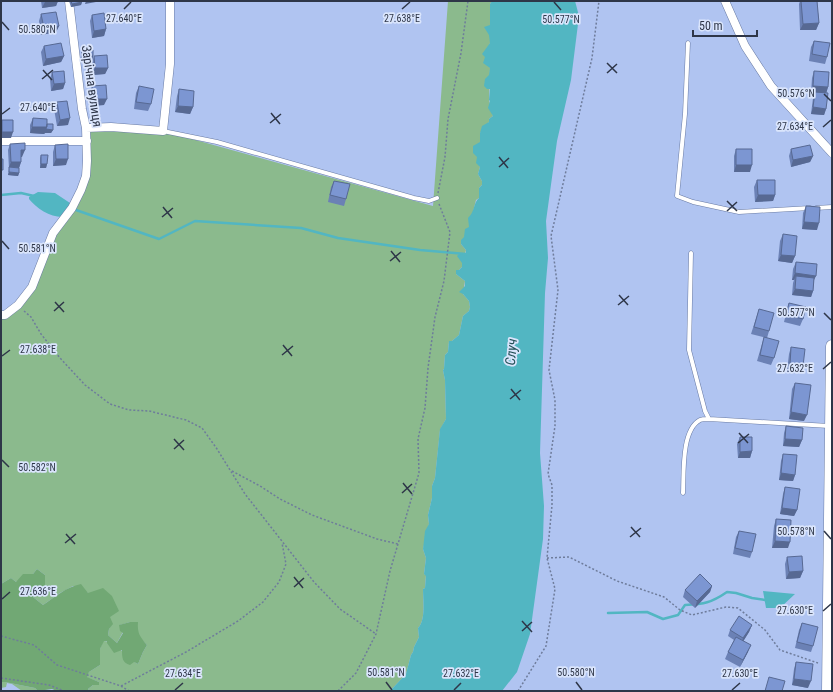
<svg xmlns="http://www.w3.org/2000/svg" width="833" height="692" viewBox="0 0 833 692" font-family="'Roboto Condensed',sans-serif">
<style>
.green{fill:#8bba8d}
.forest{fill:#71a874}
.water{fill:#52b6c2}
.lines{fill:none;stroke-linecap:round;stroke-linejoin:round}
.stream{stroke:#52b6c2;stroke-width:2.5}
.service-casing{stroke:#697ba4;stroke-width:5}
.minor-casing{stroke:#697ba4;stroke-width:9}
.secondary-casing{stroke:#697ba4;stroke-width:13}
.path{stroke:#6e7c9b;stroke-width:1.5;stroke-dasharray:2 2;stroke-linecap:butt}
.service{stroke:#fff;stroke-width:4}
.minor{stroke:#fff;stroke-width:8}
.secondary{stroke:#fff;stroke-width:12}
.wall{fill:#6b81b5}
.shaded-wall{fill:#576993}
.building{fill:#7c96d2;stroke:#576993}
.ticks{fill:none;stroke:#2e3648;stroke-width:1.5}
.labels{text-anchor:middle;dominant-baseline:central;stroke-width:3.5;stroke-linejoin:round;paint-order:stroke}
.street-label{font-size:13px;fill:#2e3648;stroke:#dae5fc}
.water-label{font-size:14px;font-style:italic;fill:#224f55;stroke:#dae5fc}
.ticks-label{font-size:10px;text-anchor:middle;fill:#2e3648;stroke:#dae5fc;stroke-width:3.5;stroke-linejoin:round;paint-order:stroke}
</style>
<rect width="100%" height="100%" fill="#b0c4f1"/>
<path class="green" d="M448 1H492L490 4V43L485 57 490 68 489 100 493 116 489 119V122L480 133V142L477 157 480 167 478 174 482 181V185L479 188V198L476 200 469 228 461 244 466 250 462 267 459 270H456V274L465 281 463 294 469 301 470 307 469 311 463 316 459 335 452 341H449L448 352 445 355 444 369 443 370 445 380 446 419 440 430 435 478 432 486V498L428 515 429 524 423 549 426 558 424 574 426 575 425 588 423 589C423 600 426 620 418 628L419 637 414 647 413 652 411 655 406 674 390 691H89L88 689 93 685H99V682L86 677 89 672 100 665V649L103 641C115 640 128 659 138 664L143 652 147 645 139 637 137 630 130 622 120 625 123 632 117 643 108 635 109 629 112 624 88 593 73 586 60 593 43 605 33 597 35 586 42 590 45 575 37 569 33 574 16 582 11 578 1 584V315H5L32 287 53 233 81 190 86 128 163 131 433 206Z
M1 682H5L35 688 38 691H22L12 684 7 683 6 687 1 688Z"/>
<path class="forest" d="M37 569 45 575V586L42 590 35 586 33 597 43 605C55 597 66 587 81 584L88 593 103 588 112 596 119 611 110 617 113 624 109 629 108 635 117 643 123 633 120 631 119 625 130 622H138C137 633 140 637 147 645L143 652 138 664 134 662 130 665C122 663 122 657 122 650L114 653 107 643V641H104L100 649V665L89 672 87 677 99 682V685H93L88 689 89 691H57L52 689 38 691 35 688 5 682H1V584L11 578 16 582 23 574H33Z"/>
<path class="water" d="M492 1H575L579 16 571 80 557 141 546 221 548 258 545 293 540 453 544 506 543 539 530 634 517 672 502 691H390L406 674 411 655 413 652 414 647 419 637 418 628C426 621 423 599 423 589L425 588 426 576 424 574 426 558 423 549 425 531 429 524 428 515 432 498V486L435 478 440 429 446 419 445 380 443 370 444 369 445 355 448 352 449 341H452L459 335 463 316 469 311 470 307 469 301 463 294 459 292 465 286V281L456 274V270H459L462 267V263L457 256 460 253H466V250L461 244V240L464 237 465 229 469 227 468 218C475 212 473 203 479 198V188L482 185V181L478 174 480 167 476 163 477 157 473 153V146L480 142V133L482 126 489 122V119L493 116 488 108 490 101 489 100 490 89H487L484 86 485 79 489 75 490 68 483 63 485 57 482 54 490 43 489 35 484 27 490 25V4Z
M38 192 55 193 70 203 71 205 62 217C50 217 36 208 29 199V197Z
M763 591 795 594 780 608H766Z"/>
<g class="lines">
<path class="stream" d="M1 195 21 193 34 196
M76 210 159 239 195 221 301 228 338 238 420 250 466 254
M608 613 647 612 663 619 678 615 685 605C704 604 711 603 727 592L736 593 752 598 765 600"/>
<defs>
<path id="service" d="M688 43 685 114 677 196 693 202 739 212 810 208
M163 131 217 142 414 198 429 201 437 198
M816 208 832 207
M691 253 689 350 705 411 709 419 829 426
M683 493C684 474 681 430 700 420 702 419 707 419 709 419"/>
<path id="minor" d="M725 1 745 46 771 86 832 153
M86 128 111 127 163 131 170 64V1
M1 141H87
M1 315H5L18 305 32 287 53 233 72 208 81 190 86 176 87 161 86 128 82 109 69 1"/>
<path id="secondary" d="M828 691 832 346"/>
</defs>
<use href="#service" class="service-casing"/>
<use href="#minor" class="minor-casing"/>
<use href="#secondary" class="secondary-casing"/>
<path class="path" d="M438 193 445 157 448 119 461 53 468 1
M24 311 31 317 41 334 60 358 85 385 110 404 129 410 149 411 186 420 202 428 217 449 245 494 314 582 340 609 376 634
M232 471 260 486 280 499 312 515 377 539 398 544
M547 558 569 557 617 581 664 597 680 610 692 615 726 607 738 608 765 630 780 650 818 663
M1 636 34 645 57 665 121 686 129 691
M1 678 49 685 64 691
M121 686 186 652 238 621 263 602 279 582 286 564 282 543
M338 691 356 673 376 634 390 571 419 473 418 439 425 408 428 368 435 317 444 281 450 232 439 204
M518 691 546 646 555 589 547 558 552 505V485L548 474 555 426V400L549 370 558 290 551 236 592 58 599 1"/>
<use href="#service" class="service"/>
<use href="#minor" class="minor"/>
<use href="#secondary" class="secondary"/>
</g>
<path class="wall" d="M41 1H58L56 6 42 8Z
M69 1H82V2L81 5 71 7Z
M800 1H817L819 23 816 30H800L799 4Z
M41 14 59 26 56 32 41 35 39 21Z
M92 15 106 29 104 36 92 38 90 21Z
M814 41 827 57 825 64 809 61 811 47Z
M44 46 64 56 61 62 43 66 41 52Z
M82 50 93 56 92 60H81V53Z
M94 56 108 68 105 74 92 75V62Z
M814 71 828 87 826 93V109L824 115 811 114 813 98 815 93H811L812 78Z
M52 72 65 83 63 89 51 91 50 79Z
M92 86 104 105 90 106V92Z
M139 86 151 104 148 111 134 109 136 93Z
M179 89 193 107 190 114 175 112 177 96Z
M57 102 68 125 57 126 54 109Z
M33 118 47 124 53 130 51 133H45L44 134 30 133V125Z
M2 120 11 138H1V122Z
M10 144 22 157H21V162L19 168V173L18 176 8 175 9 169 8 150Z
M55 145 66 165 53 166V152Z
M736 149 750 172H734V156Z
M791 149 813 156 810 162 791 167 789 156Z
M41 155 47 164 46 168H40V158Z
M757 180 775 195 773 201 755 202 754 187Z
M334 181 346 199 344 206 328 202 331 187Z
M806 206 817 230 802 229 803 213Z
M783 234 795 256 792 263 778 261 780 241Z
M796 262 816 276 814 278 813 291 811 297 792 295 793 283 794 280H792L793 269Z
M789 303 803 319 800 326 784 322 787 310Z
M759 309 769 331 767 338 751 334Z
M764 337 774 358 771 365 757 361Z
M791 347 801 373 787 371 789 354Z
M795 383 804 421 789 419 792 389Z
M786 426 802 440 799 447 783 446 784 433Z
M740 437 752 451 750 458H738L737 444Z
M783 454 795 475 793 481 779 480 781 461Z
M785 487 797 510 794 516 780 514 783 494Z
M776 519 788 548H772L774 526Z
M739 531 752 552 750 558 733 554 736 537Z
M787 557 803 571 800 578 786 579 785 564Z
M712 586 710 592 695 608 683 597 685 590Z
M802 623 813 646 811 652 795 648 799 630Z
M752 625 749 632 743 641 748 652 740 667 725 659 728 652 734 640 728 636 730 630Z
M796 662 808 688 792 685 794 669Z"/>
<path class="shaded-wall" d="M50 1H58L56 6 42 8 45 2Z
M86 1H96V2L85 4Z
M82 2 81 5 71 7 72 4Z
M819 23 816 30H800L803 24Z
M59 26 56 32 41 35 44 28Z
M106 29 104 36 92 38 94 31Z
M64 56 61 62 43 66 46 59Z
M82 56H93L92 60H81Z
M95 68H108L105 74 92 75Z
M65 83 63 89 51 91 54 84Z
M813 86 828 87 826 94 811 93Z
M93 99H107L104 105 90 106Z
M178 106 193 107 190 114 175 112Z
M813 107 826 109 824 115 811 114Z
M70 118 68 125 57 126 60 120Z
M32 127H47L53 130 51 133H45L44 134 30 133Z
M2 132H13L11 138H1V134Z
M21 150H25L22 157H18Z
M813 156 810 162 791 167 793 160Z
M56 159H68L66 165 53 166Z
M11 162H21L19 168 9 167Z
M41 164H47L46 168H40Z
M736 165H752L750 172H734Z
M9 172 19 173 18 176 8 175Z
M758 195H775L773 201 755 202Z
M804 222 819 223 817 230 802 229Z
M781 255 795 256 792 263 778 261Z
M795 273 816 276 813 282 796 276 794 280H792Z
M795 289 813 291 811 297 792 295Z
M790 365 803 366 801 373 787 371Z
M791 412 807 415 804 421 789 419Z
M785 439 802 440 799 447 783 446Z
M752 451 750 458H738L740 452Z
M781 473 795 475 793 481 779 480Z
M782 508 797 510 794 516 780 514Z
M775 541 790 542 788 548H772Z
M803 571 800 578 786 579 789 572Z
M712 586 710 592 695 608 697 601Z
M752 625 749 632 741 645 743 638Z
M751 645 748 652 740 667 743 660Z
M794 679 811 681 808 688 792 685Z"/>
<path class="building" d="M71 1H82V2L72 4Z
M801 1H817L819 23 803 24Z
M56 12 59 26 44 28 41 14Z
M104 13 106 29 94 31 92 15Z
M814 41 830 43 827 57 812 54Z
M61 43 64 56 46 59 44 46Z
M82 50H93V56H82Z
M107 55 108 68H95L94 56Z
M64 71 65 83 54 84 52 72Z
M814 71 829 72 828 87 813 86Z
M106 85 107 99H93L92 86Z
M139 86 154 89 151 104 136 102Z
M179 89 194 91 193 107 178 106Z
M815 92 828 93 826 109 813 107Z
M67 101 70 118 60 120 57 102Z
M33 118 47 119V127H32Z
M2 120H13V132H2Z
M47 124H53V130L46 129Z
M25 143V150H21V162H11L10 144Z
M68 144V159H56L55 145Z
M810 145 813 156 793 160 791 149Z
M736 149H752V165H736Z
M41 155H48L47 164H41Z
M1 159H3V170H1Z
M9 167 19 168V173L9 172Z
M757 180H775V195H758Z
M334 181 350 184 346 199 330 195Z
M806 206 820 207 819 223 804 222Z
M783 234 797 236 795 256 781 255Z
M796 262 817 264 816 276 795 273Z
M796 276 814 278 813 291 795 289Z
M789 303 806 307 803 319 786 315Z
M759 309 774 313 769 331 754 327Z
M764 337 779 341 774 358 760 355Z
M791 347 805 349 803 366 790 365Z
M795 383 811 385 807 415 791 412Z
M786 426 803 428 802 440 785 439Z
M740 437H752V451L740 452Z
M783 454 797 455 795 475 781 473Z
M785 487 800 489 797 510 782 508Z
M776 519 791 520 790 542 775 541Z
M739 531 756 534 752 552 735 548Z
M802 556 803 571 789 572 787 557Z
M700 574 712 586 697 601 685 590Z
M739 616 752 625 743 638 730 630Z
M802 623 818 627 813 646 797 642Z
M736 637 751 645 743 660 728 652Z
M796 662 813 664 811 681 794 679Z
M769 677 785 681 782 691H765Z"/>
<path class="ticks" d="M554 2 561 10M124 9 131 2M402 9 410 2M2 22 9 30M607 63 617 73M43 70 52 80M607 73 617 64M42 79 53 70M824 94 831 101M271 113 280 124M2 114 10 108M270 123 281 114M823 127 831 120M499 157 508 168M499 167 509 158M727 201 737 211M163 207 172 218M727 211 737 202M162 217 173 208M2 241 9 249M391 251 400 262M390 261 401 252M619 295 628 305M55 302 64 312M618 305 629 296M54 311 64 302M824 313 831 320M283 345 292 356M282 355 293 346M2 356 10 350M823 369 831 362M511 389 520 400M510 399 521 390M739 433 748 443M174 439 184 450M738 443 749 434M174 449 184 440M2 460 9 467M403 483 412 494M402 493 412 484M631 527 640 537M824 531 831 539M66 534 75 544M630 537 641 528M65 543 76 534M294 577 303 588M294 587 304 578M2 599 10 592M823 611 831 604M522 621 532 632M522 631 532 622M386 682 392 690M576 682 582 690M175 690 183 683M454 690 461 683M732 690 740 683"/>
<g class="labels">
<g class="street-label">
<text transform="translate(92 86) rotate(82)">Зарічна вулиця</text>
</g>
<g class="water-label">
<text transform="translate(511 352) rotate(-85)">Случ</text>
</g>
</g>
<g class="ticks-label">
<text x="124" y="22">27.640°E</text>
<text x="402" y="22">27.638°E</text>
<text x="561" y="23">50.577°N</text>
<text x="37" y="33">50.580°N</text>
<text x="796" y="97">50.576°N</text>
<text x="38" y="111">27.640°E</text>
<text x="795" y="130">27.634°E</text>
<text x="37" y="252">50.581°N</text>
<text x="796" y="316">50.577°N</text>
<text x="38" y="353">27.638°E</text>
<text x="795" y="372">27.632°E</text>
<text x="37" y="471">50.582°N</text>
<text x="796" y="535">50.578°N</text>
<text x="38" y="595">27.636°E</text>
<text x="795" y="614">27.630°E</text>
<text x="386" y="676">50.581°N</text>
<text x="576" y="676">50.580°N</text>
<text x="183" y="677">27.634°E</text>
<text x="461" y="677">27.632°E</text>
<text x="740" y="677">27.630°E</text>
</g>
<rect width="833" height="692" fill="none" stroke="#2e3648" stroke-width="4"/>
<path d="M693 30v6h64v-6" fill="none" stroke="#2e3648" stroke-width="2"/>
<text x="699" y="30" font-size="12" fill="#2e3648" stroke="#dae5fc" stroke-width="3" paint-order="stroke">50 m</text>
</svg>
